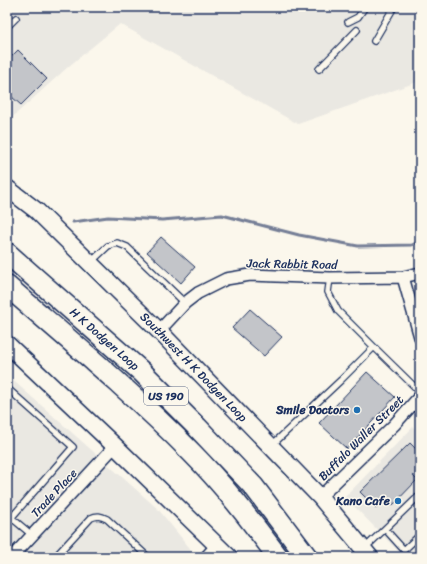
<svg xmlns="http://www.w3.org/2000/svg" width="427" height="564" viewBox="0 0 427 564" font-family="Sriracha,sans-serif">
<style>
.built{fill:#eae8e2}
.lines{fill:none;stroke-linecap:round;stroke-linejoin:round}
.stream{stroke:#747e96;stroke-width:3}
.building{fill:#c3c5c9;stroke:#1b2f5e}
.service-casing{stroke:#1b2f5e;stroke-width:8}
.minor-casing{stroke:#1b2f5e;stroke-width:14}
.secondary-casing{stroke:#1b2f5e;stroke-width:19}
.motorway-casing{stroke:#1b2f5e;stroke-width:23}
.service{stroke:#fbf7ec;stroke-width:5.5}
.minor{stroke:#fbf7ec;stroke-width:11}
.secondary{stroke:#fbf7ec;stroke-width:16}
.motorway{stroke:#fbf7ec;stroke-width:20}
.poi-dot{fill:#1f6fb2;stroke:#fbf7ec;stroke-width:1.5}
.labels{text-anchor:middle;dominant-baseline:central;stroke-width:3;stroke-linejoin:round;paint-order:stroke}
.shield{fill:#fbf7ec;stroke:#5e6b89;stroke-width:1}
.shield-label{font-size:11px;font-weight:bold;fill:#1b2f5e}
.street-label{font-size:12px;fill:#1b2f5e;stroke:#fbf7ec}
.poi-label{font-size:12px;font-weight:bold;fill:#1b2f5e;stroke:#fbf7ec;text-anchor:end}
</style>
<rect width="100%" height="100%" fill="#fbf7ec"/>
<filter id="ink" filterUnits="userSpaceOnUse"><feTurbulence type="fractalNoise" baseFrequency=".025" numOctaves="2"/><feDisplacementMap in="SourceGraphic" scale="8" xChannelSelector="R" yChannelSelector="G"/><feConvolveMatrix kernelMatrix="1 2 1 2 8 2 1 2 1" color-interpolation-filters="sRGB"/></filter>
<g filter="url(#ink)">
<path class="built" d="M7 7H420V81L298 124 120 24 69 66 7 122Z
M7 375 158 509 197 557H7Z
M413 427 420 434V557H404L345 497Z"/>
<g class="lines">
<path class="stream" d="M73 222 108 217 162 220 222 215 299 235 358 246 412 245 420 241"/>
</g>
<path class="building" d="M18 50 47 79 21 105 12 97 7 102V61Z
M161 237 195 267 181 283 147 252Z
M250 309 282 337 264 356 232 328Z
M367 372 395 397 347 449 319 423Z
M410 443 420 453 417 457 420 460V469L413 476 417 480 392 506 386 500 377 509 360 492Z"/>
<g class="lines">
<defs>
<path id="service" d="M348 22 358 17 365 7
M7 27 16 18
M374 41 394 7
M319 69 357 30
M90 263 108 246 117 243 127 247 185 303
M330 278 328 292 338 311 374 347
M7 388 73 447 11 518
M271 446 341 380 374 347 420 392
M7 514 32 535
M385 529 404 550 420 535
M365 548 420 495
M55 557 91 518C97 515 101 516 107 519L148 557"/>
<path id="minor" d="M403 277 420 337
M159 331 185 303 198 293 226 279 250 275 330 278 403 277 420 273
M320 497 394 425 420 396
M12 557 115 446
M206 557 217 545"/>
<g id="secondary">
<path id="s1" d="M7 188 37 211 159 331 320 497 370 557"/>
<path d="M7 344 115 446 229 557"/>
</g>
<g id="motorway">
<path id="s2" d="M7 253 142 372 197 427 254 487 307 557"/>
<path d="M7 286C69 340 133 393 191 452 223 484 251 521 278 557"/>
</g>
</defs>
<use href="#service" class="service-casing"/>
<use href="#minor" class="minor-casing"/>
<use href="#secondary" class="secondary-casing"/>
<use href="#motorway" class="motorway-casing"/>
<use href="#service" class="service"/>
<use href="#minor" class="minor"/>
<use href="#secondary" class="secondary"/>
<use href="#motorway" class="motorway"/>
</g>
</g>
<g class="poi-dot">
<circle cx="357" cy="410" r="4"/>
<circle cx="398" cy="501" r="4"/>
</g>
<g class="labels">
<rect class="shield" x="144" y="387" width="44" height="18" rx="3"/>
<g class="shield-label">
<text x="166" y="396">US 190</text>
</g>
<g class="street-label">
<text transform="translate(292 264) rotate(1)">Jack Rabbit Road</text>
<text stroke="none"><textPath href="#s2" startOffset="130">H K Dodgen Loop</textPath></text>
<text stroke="none"><textPath href="#s1" startOffset="259">Southwest H K Dodgen Loop</textPath></text>
<text transform="translate(361 438) rotate(-45)">Buffalo Waller Street</text>
<text transform="translate(54 493) rotate(-47)">Trade Place</text>
</g>
<g class="poi-label">
<text x="349" y="410">Smile Doctors</text>
<text x="390" y="501">Kano Cafe</text>
</g>
</g>
<rect width="427" height="564" fill="none" stroke="#fbf7ec" stroke-width="24"/>
<rect x="12" y="12" width="403" height="540" fill="none" stroke="#1b2f5e" stroke-width="1.5" filter="url(#ink)"/>
</svg>
